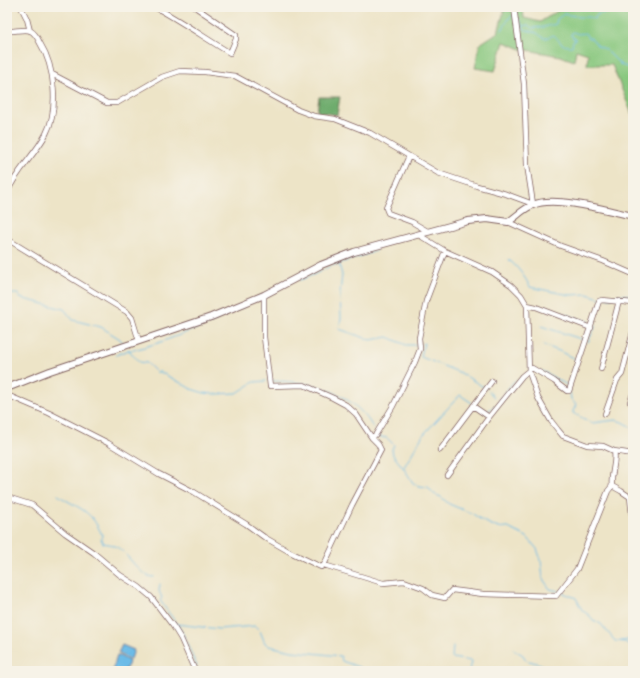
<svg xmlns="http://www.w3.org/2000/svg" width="640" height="678" viewBox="0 0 640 678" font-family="'Comic Neue',sans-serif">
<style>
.green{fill:#88c77e;stroke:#697354}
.forest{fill:#6eac6d;stroke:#5c664c}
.water{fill:#6cbbe7;stroke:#5b6d89}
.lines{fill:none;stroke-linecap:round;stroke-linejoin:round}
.stream{stroke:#6cbbe7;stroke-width:1}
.minor-casing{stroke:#836462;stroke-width:6}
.tertiary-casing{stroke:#836462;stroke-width:8}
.minor{stroke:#fff;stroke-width:4.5}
.tertiary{stroke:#fff;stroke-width:6}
</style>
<rect width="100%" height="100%" fill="#f7f3e8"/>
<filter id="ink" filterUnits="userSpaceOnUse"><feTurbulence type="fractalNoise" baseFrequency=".025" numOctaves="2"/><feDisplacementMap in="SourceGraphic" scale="8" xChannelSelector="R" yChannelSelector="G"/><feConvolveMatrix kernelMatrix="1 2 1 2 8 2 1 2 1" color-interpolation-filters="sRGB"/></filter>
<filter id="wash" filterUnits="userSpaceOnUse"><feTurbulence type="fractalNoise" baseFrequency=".012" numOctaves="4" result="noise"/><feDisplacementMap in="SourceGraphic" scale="16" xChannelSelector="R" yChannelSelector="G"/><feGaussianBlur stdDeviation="0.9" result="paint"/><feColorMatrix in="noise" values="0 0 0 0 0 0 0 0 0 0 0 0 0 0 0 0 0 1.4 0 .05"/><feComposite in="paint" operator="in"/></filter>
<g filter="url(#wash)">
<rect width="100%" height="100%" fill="#ede4c7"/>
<path class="green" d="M505 7H523L524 18 540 22 564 7H633V117L612 65H587L588 54 576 50 574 61 560 56 521 49 504 42 495 71 475 68 480 44 498 32Z"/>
<path class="forest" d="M319 97H340L337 115 317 112Z"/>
<path class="water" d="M122 645 134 650 131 659H129L118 653Z
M117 656H120L129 661 128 665 124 671H112Z"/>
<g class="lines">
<path class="stream" d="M517 19 520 20 524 29C528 31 533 31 537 33 546 40 544 39 554 35 560 41 561 47 572 46L573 41 575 40 576 38H573L571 34 573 32 578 34 585 33 588 38H591L598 46 605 49 621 65 630 68V72L633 77
M523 26 528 25 532 28 544 27 556 24 557 19 564 14 580 17H590L594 19 598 14 621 10V7
M502 30 509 18 512 16
M633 80V82
M509 260C518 267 525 277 530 287L570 295 587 294 600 298
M339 264 342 275 340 293 341 318 339 329 371 340 388 337 406 345H414L418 344
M300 280 313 275 329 267 376 251
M7 291 10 294H19L20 298 64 309 73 320 101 327 112 334 120 339 124 344
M606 298C612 298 613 297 619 295 624 294 628 296 633 294
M544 307 589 322
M541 326 584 340
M588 342 596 325 594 324
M422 344 424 343 421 357 461 373 485 388
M543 345 559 351 577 360
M128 349 139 362 147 363 156 372H160L181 383 191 389 204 393 215 394 237 393 254 382 266 381
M116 355 129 350H134L161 342 216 321 220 317 245 306
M542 371 569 386
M272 381C307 381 343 388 367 418 370 422 372 426 375 430
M488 390 494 397
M570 392 571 399 576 405 573 411V413L592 423 616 420 622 422 633 428
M499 401 513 382 516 380
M486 412 495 406
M378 435 381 437 387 438 394 445 392 449 393 455 405 470 413 483 419 486 428 487 434 494 441 497 449 504 473 514 483 521 498 528 506 527 527 537 537 549 541 560 543 579 550 589 558 591
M404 467 423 435 460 395 472 403
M58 495C80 510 90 508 102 535L101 539 103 543C107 544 112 544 115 546 128 552 140 578 154 577
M160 584 159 591 162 598 160 600C167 612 177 622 183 634 188 645 192 655 197 666
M561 592 576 598 582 610 590 616 593 620 601 624 615 641 625 642 633 647
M176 624 219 629 255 626 260 631 265 643 269 646 292 651 341 656 342 661 369 671
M621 641 628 640 633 635
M453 646 452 658 471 661 469 671
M513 649 523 655 526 660 543 665 542 671
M631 671 633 664"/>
</g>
</g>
<g filter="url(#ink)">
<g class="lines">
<defs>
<path id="minor" d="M21 7 27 19 30 31
M155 7C181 21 205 38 230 53L236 39V35L195 7
M514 7 524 84 527 165 533 204
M7 31C14 32 25 28 31 31 36 34 38 39 40 43 55 67 59 109 46 134 35 155 16 171 7 193
M52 74 107 103H117L162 77 180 71 205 72 235 76 298 110 314 116 335 119 370 133 438 173 477 186 506 194 533 204
M409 156 386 208 388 213 412 222 429 232
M508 222 561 246 603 261 633 274
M419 235 445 251 492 272 511 285 521 295 527 305 529 372 538 398 551 421 558 430 563 436 587 445 603 446 614 451C617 463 610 474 612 486L621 491 630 497 633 525
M7 239 127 312 132 318 139 341
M264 295V337L270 386 304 385 333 398 346 405 356 414 372 438 378 444 381 450 352 505 324 565
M527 305 536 307 591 328
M601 369 619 301
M7 395 49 413 108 443 159 474 194 492 246 524 264 537 290 552 321 567 324 565 383 583 404 581 423 588 432 595 445 598 452 590 483 594 556 596 577 569 608 491 612 486
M630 402 633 394
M473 406 489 417
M605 414 617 380 622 374 633 332
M372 438 376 434 393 406 415 362 420 349 419 338 426 301 445 251
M440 450 492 381
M614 451 633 454
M447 475 489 417 522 376 532 368 554 381 567 391H569L599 301 602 300 633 303
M7 497 32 505 65 533 94 553 120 575 139 587 151 597 173 626 181 639 195 671"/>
<path id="tertiary" d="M7 388 50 371 211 317 264 295 321 265 354 252 468 221 487 219 508 222C516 217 524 208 533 205 554 195 610 211 633 216"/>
</defs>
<use href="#minor" class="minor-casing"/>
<use href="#tertiary" class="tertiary-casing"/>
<use href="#minor" class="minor"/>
<use href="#tertiary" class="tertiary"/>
</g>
</g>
<rect width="640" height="678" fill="none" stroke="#f7f3e8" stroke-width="24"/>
</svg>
